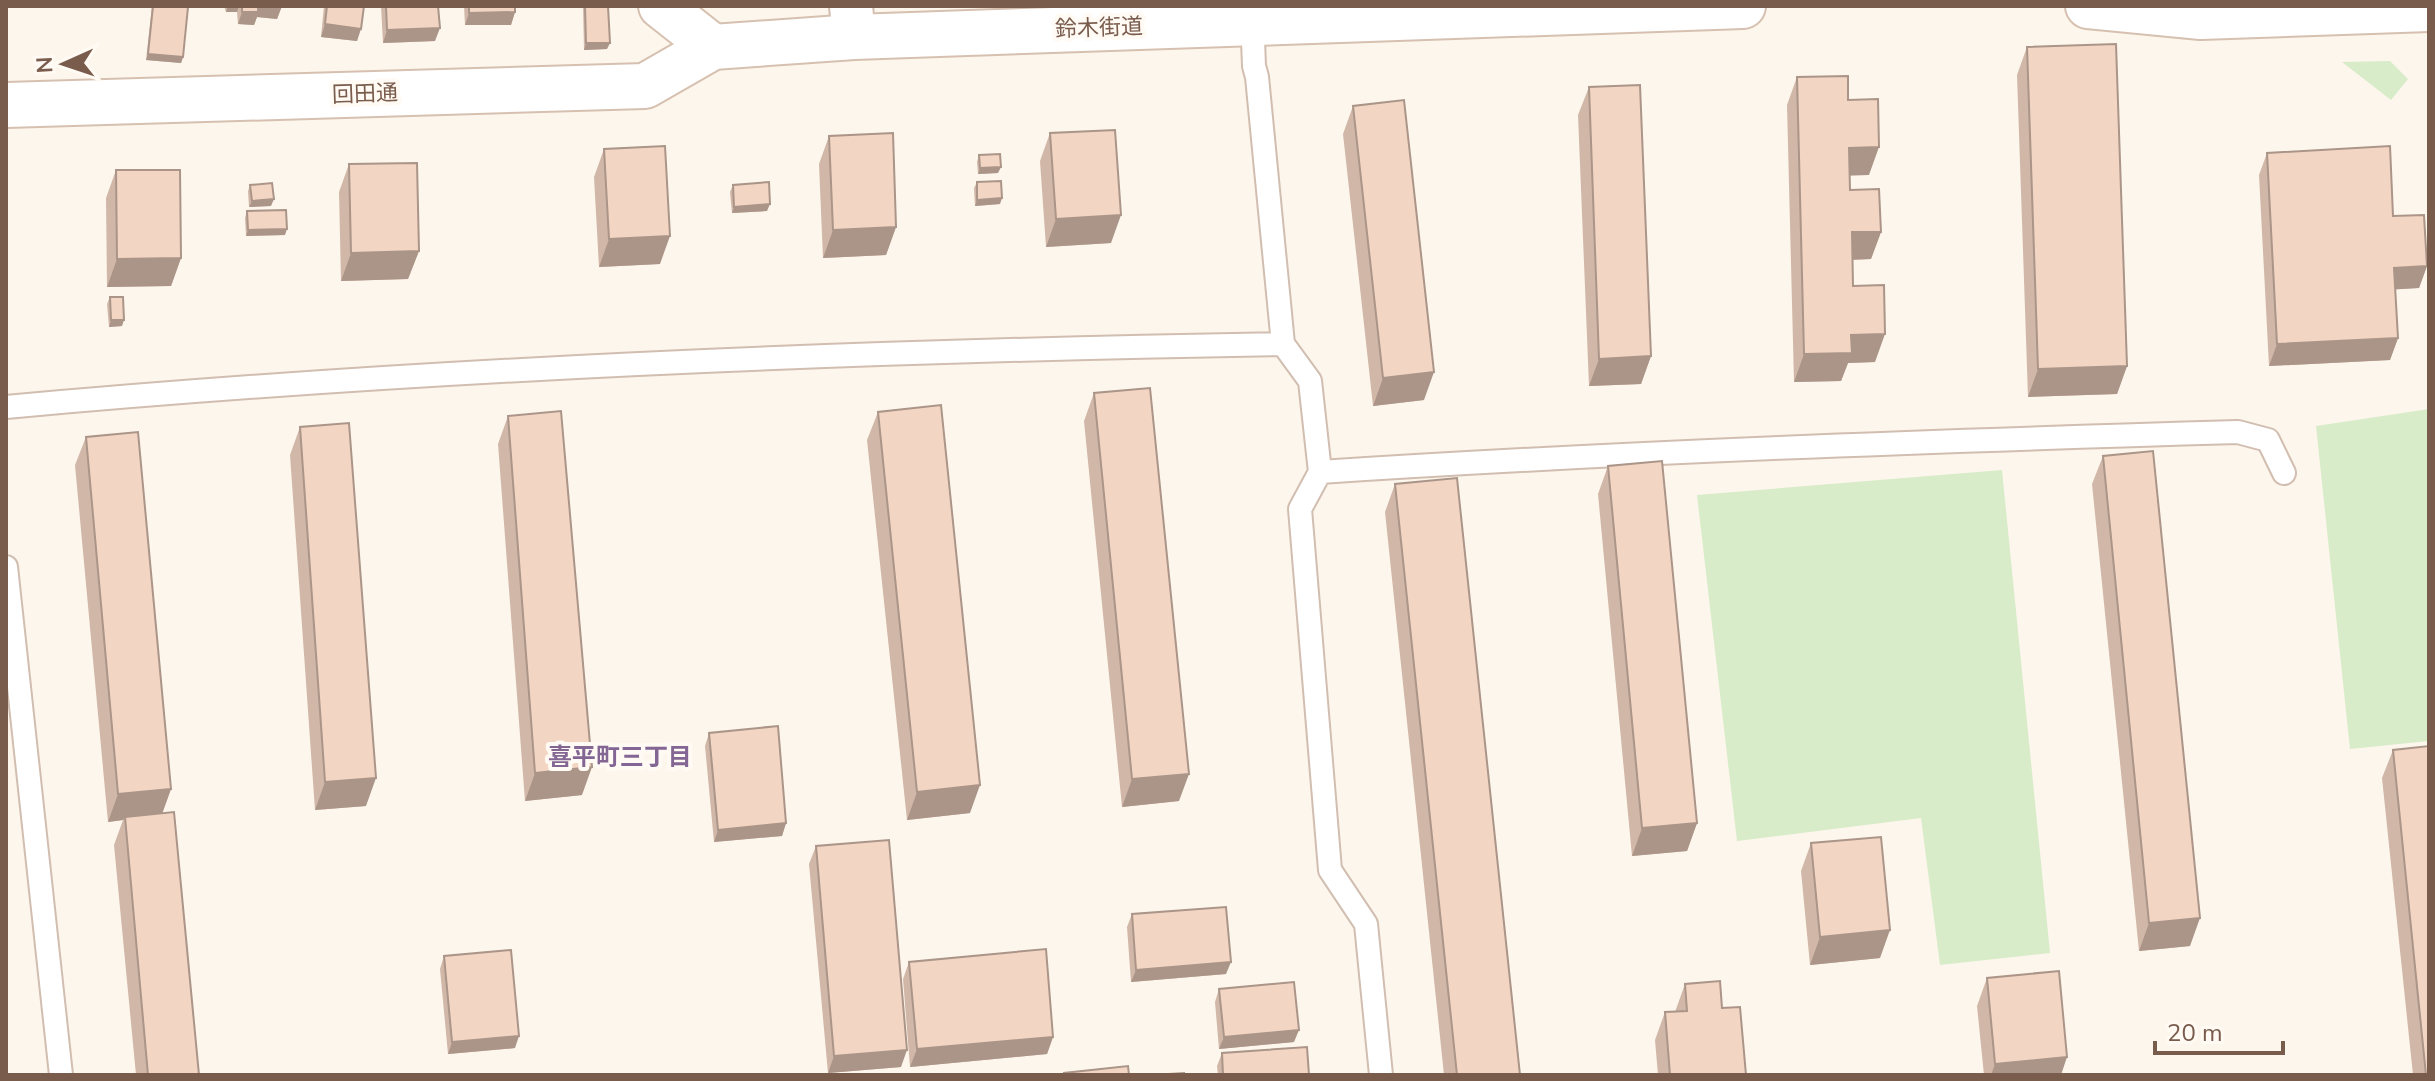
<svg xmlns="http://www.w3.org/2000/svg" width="2435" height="1081" viewBox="0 0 2435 1081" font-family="'Nunito Sans','Noto Sans JP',sans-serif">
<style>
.green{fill:#d8ecc9}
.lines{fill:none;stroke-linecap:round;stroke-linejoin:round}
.lane-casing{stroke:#d1beb0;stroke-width:26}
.street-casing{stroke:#d1beb0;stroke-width:46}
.secondary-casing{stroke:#d6c0b0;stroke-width:48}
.lane{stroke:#fff;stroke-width:22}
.street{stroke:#fff;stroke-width:42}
.secondary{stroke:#fff;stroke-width:44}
.wall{fill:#d1b7a8}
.shaded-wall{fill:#aa9588}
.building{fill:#f3d5c3;stroke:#aa9588;stroke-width:2}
.labels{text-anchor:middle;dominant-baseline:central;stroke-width:8;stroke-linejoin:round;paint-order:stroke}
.street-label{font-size:22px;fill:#7a5c4d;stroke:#fffaf3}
.neighbourhood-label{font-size:24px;font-weight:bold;fill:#846695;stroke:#fffaf3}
</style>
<rect width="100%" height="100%" fill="#fdf6ec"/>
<path class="green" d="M2390 61 2408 79 2391 100 2342 62Z
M2429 409V741L2350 749 2316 426Z
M2002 470 2050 953 1940 965 1921 818 1737 841 1697 495Z"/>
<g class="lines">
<defs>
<path id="lane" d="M1252 15 1254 66 1257 77 1283 344 1310 381 1320 472 1300 509 1330 870 1366 924 1381 1075
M6 407C430 368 857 351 1283 344
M1320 472C1626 452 1932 441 2238 432L2268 440 2284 473
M6 567 61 1075"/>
<path id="street" d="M851 6 854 37"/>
<path id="secondary" d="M661 6 713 47 854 37 1743 6
M2088 6 2201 17 2429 9
M6 105 645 86 713 47"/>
</defs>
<use href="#lane" class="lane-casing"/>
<use href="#street" class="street-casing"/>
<use href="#secondary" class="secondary-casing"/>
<use href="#lane" class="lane"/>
<use href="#street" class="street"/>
<use href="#secondary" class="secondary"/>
</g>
<path class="wall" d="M152 6 183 57 181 63 146 60Z
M224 6H282L277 19 257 17 254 25 238 24 237 12H226Z
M324 6H364L357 41 321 37Z
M381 6H438L435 41 383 43Z
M464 6H515V12L511 25H465Z
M583 6H608L607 49 584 50Z
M2027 47 2127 366 2117 394 2028 397 2017 75Z
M1797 77 1848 100 1869 175H1850V190L1881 232 1871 259 1852 260 1853 286 1875 362 1848 363 1841 381 1794 382 1787 105Z
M1589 87 1651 356 1641 384 1589 386 1578 115Z
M1353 106 1424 400 1373 406 1343 134Z
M1050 133 1111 243 1046 247 1040 161Z
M829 136 896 227 886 255 823 258 819 164Z
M604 149 660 264 599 267 594 177Z
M2267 153 2393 216 2427 266 2419 288 2395 289 2398 338 2390 360 2269 366 2259 175Z
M979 155 998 173 978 174 977 162Z
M349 164 419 251 408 279 341 281 339 192Z
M116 170 181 258 171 286 107 287 106 198Z
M977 182 1000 204 975 206 974 188Z
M250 185 271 206 249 207 248 191Z
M733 185 767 211 732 213 730 192Z
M247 211 285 235 246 236 245 218Z
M110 297 122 326 109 327 107 304Z
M1094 393 1179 801 1122 807 1084 421Z
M878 412 970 813 907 820 867 440Z
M508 416 582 795 525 801 498 444Z
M300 427 366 806 315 810 290 455Z
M86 437 171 789 162 813 199 1075H136L114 845 123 820 108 822 75 465Z
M2103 456 2190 946 2139 951 2092 484Z
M1608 466 1697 823 1687 851 1632 856 1598 494Z
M1395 484 1520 1075H1444L1385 512Z
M709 733 786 823 782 836 714 842 705 746Z
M2393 750 2429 1075H2413L2382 778Z
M1811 843 1880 958 1810 965 1801 871Z
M816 846 901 1067 828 1073 809 864Z
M1132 914 1226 974 1131 982 1127 927Z
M444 956 515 1048 448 1054 440 969Z
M909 962 1053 1037 1047 1054 910 1067 903 979Z
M1987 978 2061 1075H1984L1977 1006Z
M1685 984 1722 1008 1746 1075H1658L1655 1040 1665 1012H1675Z
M1219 989 1294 1042 1219 1049 1215 1002Z
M1222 1053 1309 1075H1218L1217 1066Z"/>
<path class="shaded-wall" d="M228 6H239L237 12H226Z
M257 6H282L277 19 257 17 254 25 238 24 242 12Z
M515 12 511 25H465L469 13Z
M325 24 361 29 357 41 321 37Z
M440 28 435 41 383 43 387 30Z
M586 43H610L607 49 584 50Z
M148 54 183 57 181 63 146 60Z
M1879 147 1869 175 1839 176 1849 148Z
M1001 167 998 173 978 174 980 168Z
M1002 198 1000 204 975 206 977 200Z
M274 199 271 206 249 207 252 201Z
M770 204 767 211 732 213 734 207Z
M1121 215 1111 243 1046 247 1056 219Z
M896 227 886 255 823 258 833 230Z
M287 229 285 235 246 236 248 230Z
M1852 232H1881L1871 259 1842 260Z
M670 236 660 264 599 267 609 239Z
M419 251 408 279 341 281 351 253Z
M181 258 171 286 107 287 117 259Z
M2427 266 2419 288 2386 290 2394 268Z
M111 320H124L122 326 109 327Z
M1885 334 1875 362 1848 363 1841 381 1794 382 1804 354 1851 335Z
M2398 338 2390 360 2269 366 2277 344Z
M1651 356 1641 384 1589 386 1599 359Z
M2127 366 2117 394 2028 397 2038 369Z
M1434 372 1424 400 1373 406 1383 378Z
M592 767 582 795 525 801 535 773Z
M1189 774 1179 801 1122 807 1132 779Z
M376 778 366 806 315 810 325 782Z
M980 785 970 813 907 820 917 792Z
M171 789 161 817H125L123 820 108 822 118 794Z
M786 823 782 836 714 842 718 830Z
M1697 823 1687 851 1632 856 1642 828Z
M2200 918 2190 946 2139 951 2149 923Z
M1890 930 1880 958 1810 965 1820 937Z
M1231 962 1226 974 1131 982 1136 970Z
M1299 1030 1294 1042 1219 1049 1224 1037Z
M519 1036 515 1048 448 1054 452 1042Z
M1053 1037 1047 1054 910 1067 917 1049Z
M907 1050 901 1067 828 1073 834 1056Z
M2067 1057 2061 1075H1991L1995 1064Z"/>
<path class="building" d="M153 6 188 7 183 57 148 54Z
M242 6H258V12H242Z
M327 6H364L361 29 325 24Z
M386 6H438L440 28 387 30Z
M469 6H515V12L469 13Z
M585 6H608L610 43H586Z
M2116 44 2127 366 2038 369 2027 47Z
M1848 76V100L1878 99 1879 147 1849 148 1850 190 1879 189 1881 232H1852L1853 286 1884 285 1885 334 1851 335 1852 353 1804 354 1797 77Z
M1640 85 1651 356 1599 359 1589 87Z
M1404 100 1434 372 1383 378 1353 106Z
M1115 130 1121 215 1056 219 1050 133Z
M893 133 896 227 833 230 829 136Z
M665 146 670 236 609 239 604 149Z
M2390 146 2393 216 2424 215 2427 266 2394 268 2398 338 2277 344 2267 153Z
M1000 154 1001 167 980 168 979 155Z
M417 163 419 251 351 253 349 164Z
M116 170H180L181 258 117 259Z
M1001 181 1002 198 977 200V182Z
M769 182 770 204 734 207 733 185Z
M272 183 274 199 252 201 250 185Z
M286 210 287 229 248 230 247 211Z
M110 297H123L124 320H111Z
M1150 388 1189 774 1132 779 1094 393Z
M941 405 980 785 917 792 878 412Z
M561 411 592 767 535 773 508 416Z
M349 423 376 778 325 782 300 427Z
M138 432 171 789 118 794 86 437Z
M2153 451 2200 918 2149 923 2103 456Z
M1662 461 1697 823 1642 828 1608 466Z
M1457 478 1520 1075H1457L1395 484Z
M778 726 786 823 718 830 709 733Z
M2429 746V1075H2426L2393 750Z
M174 812 199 1075H148L125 817Z
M1881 837 1890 930 1820 937 1811 843Z
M889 840 907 1050 834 1056 816 846Z
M1226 907 1231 962 1136 970 1132 914Z
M1046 949 1053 1037 917 1049 909 962Z
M511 950 519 1036 452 1042 444 956Z
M2059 971 2067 1057 1995 1064 1987 978Z
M1720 981 1722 1008 1740 1007 1746 1075H1670L1665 1012 1687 1011 1685 984Z
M1294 982 1299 1030 1224 1037 1219 989Z
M1307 1047 1309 1075H1223L1222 1053Z
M1128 1066 1129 1075H1064V1073Z
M1184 1073V1075H1152Z"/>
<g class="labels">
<g class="street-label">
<text transform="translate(1099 28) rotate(-2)">鈴木街道</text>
<text transform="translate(365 94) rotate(-2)">回田通</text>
</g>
<g class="neighbourhood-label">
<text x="620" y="757">喜平町三丁目</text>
</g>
</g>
<rect width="2435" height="1081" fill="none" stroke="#7a5c4d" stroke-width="16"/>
<g transform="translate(64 64) rotate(267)" stroke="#fffaf3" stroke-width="6" paint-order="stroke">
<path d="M0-6L14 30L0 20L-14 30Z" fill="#7a5c4d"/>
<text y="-12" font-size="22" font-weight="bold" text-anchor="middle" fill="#7a5c4d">N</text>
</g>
<path d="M2155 1041v12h128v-12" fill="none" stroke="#7a5c4d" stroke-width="4"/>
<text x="2167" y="1041" font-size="24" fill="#7a5c4d" stroke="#fffaf3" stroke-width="6" paint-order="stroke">20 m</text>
</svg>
